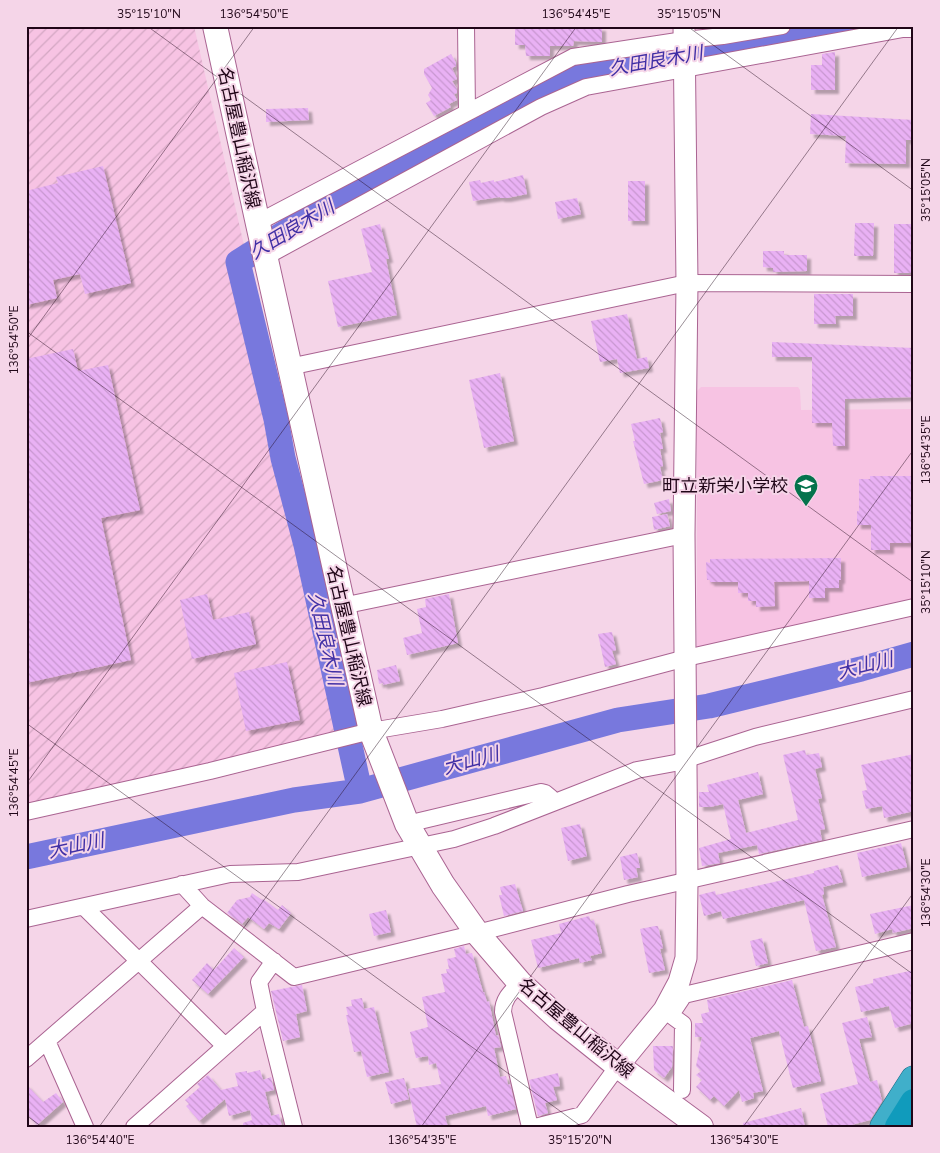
<svg xmlns="http://www.w3.org/2000/svg" width="940" height="1153" viewBox="0 0 940 1153" font-family="'Nunito Sans','Noto Sans JP',sans-serif">
<style>
.built{fill:#f7c3e3}
.industrial{fill:url(#industrial-furrows)}
.lines{fill:none;stroke-linecap:round;stroke-linejoin:round}
.river{stroke:#7878dd;stroke-width:25}
.building{fill:url(#building-back-hatch);filter:url(#shadow)}
.minor-casing{stroke:#aa6492;stroke-width:18}
.tertiary-casing{stroke:#aa6492;stroke-width:23}
.secondary-casing{stroke:#aa6492;stroke-width:26}
.trunk-casing{stroke:#166783;stroke-width:29}
.motorway-casing{stroke:#166783;stroke-width:29}
.minor{stroke:#fff;stroke-width:16}
.tertiary{stroke:#fff;stroke-width:21}
.secondary{stroke:#fff;stroke-width:24}
.trunk{stroke:#40afca;stroke-width:28}
.motorway{stroke:#109bbc;stroke-width:28}
.ticks{fill:none;stroke:#200618;stroke-width:1;stroke-opacity:0.45}
.labels{text-anchor:middle;dominant-baseline:central;stroke-width:4;stroke-linejoin:round;paint-order:stroke}
.street-label{font-size:18px;fill:#200618;stroke:#f5d5e8}
.poi-label{font-size:18px;fill:#200618;stroke:#f5d5e8;text-anchor:end}
.water-label{font-size:19px;font-style:italic;fill:#402fa5;stroke:#f5d5e8}
.neatline{fill:none;stroke:#200618;stroke-width:2}
.ticks-label{font-size:12px;text-anchor:middle;fill:#200618}
</style>
<defs>
<pattern id="industrial-furrows" width="10" height="10" patternUnits="userSpaceOnUse" patternTransform="scale(1.25)"><rect width="10" height="10" fill="#f7c3e3"/><path d="M-1 1l2-2M0 10L10 0M9 11l2-2" fill="none" stroke="#d3a6c2"/></pattern>
<pattern id="building-back-hatch" width="6" height="6" patternUnits="userSpaceOnUse" patternTransform="scale(1.25)"><rect width="6" height="6" fill="#e9b1f4"/><path d="M-1 5l2 2M0 0l6 6M5-1l2 2" fill="none" stroke="#c897d0"/></pattern>
<filter id="shadow"><feDropShadow dx="4" dy="4" stdDeviation="1" flood-color="#0004"/></filter>
</defs>
<rect width="100%" height="100%" fill="#f5d5e8"/>
<path class="built" d="M701 387H798L800 390 801 410 914 409V603L697 651V391Z"/>
<path class="industrial" d="M26 26H194L355 732 26 807Z"/>
<g class="lines">
<path class="river" d="M360 791 306 545 283 458 276 419 238 262 300 223 559 81 581 74 854 26
M26 857 294 800 360 791 618 720 709 706 861 669 914 654"/>
</g>
<path class="building" d="M515 26 602 27V42L574 41 573 46H550V56H526L525 45H515Z
M835 52V90H811V65H822V54Z
M451 54 456 63V66L452 68 457 79 452 81 457 89V93L454 94 457 100 449 104 451 107 434 116 426 103 431 100 428 95 432 88 424 74V69Z
M308 108 309 120 266 122V109Z
M811 114 914 120V140H906V164L845 163 846 136 810 134Z
M103 166 131 283 85 294 80 274 53 280 57 298 26 305V191L58 183 56 177Z
M523 175 527 194 507 198H500V197L473 201 469 182 480 180 481 183 494 180V182Z
M628 181H645V221H628Z
M577 198 581 214 558 219 555 202Z
M855 223H874L873 256H854Z
M380 224 389 259H386L397 315 338 327 328 281 372 272 361 229Z
M894 224H914V273H894Z
M763 251H784V255H807V271L773 272V268L763 267Z
M814 294H853V316H835L836 324H814Z
M627 314 637 359 647 357 649 368 620 373 617 359 600 362 591 321Z
M772 342 914 348V397L845 399V446H833L832 423H812V357H772Z
M73 349 78 371 108 365 140 510 101 518 131 660 26 683V359Z
M500 373 514 441 484 448 469 380Z
M660 418 663 432 660 433 663 449H660L663 466 660 467 663 480 644 484 633 441H635L631 424Z
M870 476H914V543H890V550H871V525H857V511H859V479H870Z
M669 499 671 511 657 514 654 503Z
M667 514 670 526 654 530 652 517Z
M841 558V580H839V588H825V598H809V581L774 582 775 606 756 607V601H748V593H738V582H710V580H707L706 562 710 563V559Z
M207 594 213 620 249 612 256 644 192 659 180 600Z
M449 594 458 643 407 655 403 638 422 633 417 609 426 607 425 599Z
M612 632 616 650 612 651 616 664 605 667 598 634Z
M287 662 300 720 246 731 234 673Z
M396 665 400 681 383 685V683L379 684 377 670Z
M805 750 806 755 819 753 822 767 815 769 822 798 818 799 825 829 820 830 822 840 759 854 757 845 718 853 720 863 702 866 699 848 731 839 723 804 710 807H699V792H709L707 785 758 772 763 794 738 800 746 833 798 820 783 755Z
M914 754V811L884 818 882 806 866 809 862 791 867 790 861 765Z
M580 824 587 856 568 861 561 828Z
M901 843 907 867 862 877 857 853Z
M637 853 640 868H636L638 877 624 880 620 857Z
M838 865 843 882 823 887 824 894 822 895 836 947 816 951 804 900 723 919 721 911 704 916 699 895 715 891 716 895 814 873V871Z
M515 884 523 911 504 916 499 895H502L500 887Z
M252 893 262 900 263 899 278 910 282 905 291 913 279 929 269 923 264 929 248 917 242 924 227 913 237 900 250 897Z
M914 905V928L893 933 892 929 875 934 870 914Z
M386 910 391 932 374 936 369 914Z
M589 916 591 921 594 920 602 953 590 956 592 960 580 963 579 958 538 968 531 940 561 933 559 924Z
M655 926H658L663 948 660 949 665 970 649 973 640 929Z
M762 938 768 963 756 966 750 941Z
M464 946 466 954 472 953 483 992H484L487 1002 489 1001 496 1036 498 1035 501 1047 494 1048 500 1077 506 1076 508 1085 510 1084 516 1109 488 1116 486 1106 445 1116 448 1127H417L408 1089 441 1084 436 1063 429 1065 428 1056 416 1058 410 1032 428 1027 422 997 445 992 441 974 447 973 446 969H449L447 959 456 957 454 949Z
M234 948 244 957 208 994 192 980 207 963 214 970Z
M914 970V1023L895 1028 889 1006 861 1012 855 987 873 983V979Z
M792 980 804 1027 808 1026 821 1081 793 1088 779 1031 750 1038 763 1091 753 1093 754 1098 742 1102 739 1090 724 1106 714 1096 710 1100 696 1087 702 1080 696 1075 701 1071 696 1066 702 1037H695V1023H703L701 1014 709 1012 707 1000Z
M302 985 307 1011 296 1014 300 1037 283 1041 271 991Z
M362 998 364 1009 374 1007 389 1072 367 1077 361 1051 354 1052 346 1015H348L346 1007 352 1006 351 1000Z
M867 1017 872 1037 859 1039 870 1082 877 1080 882 1101 870 1120 844 1127H828L820 1094 858 1084 842 1023Z
M653 1046H673L672 1067 664 1078 654 1070Z
M260 1070 263 1080 271 1077 274 1090 265 1092 271 1116 279 1114 282 1127H243V1123L252 1120 250 1110 229 1116 225 1099 199 1121 186 1106 189 1104 185 1100 200 1087 197 1084 208 1075 221 1090 238 1086 235 1073 247 1071V1073Z
M558 1073 560 1086 553 1087 557 1100 545 1103 548 1113 538 1116 529 1080Z
M404 1078 409 1099 391 1104 385 1082Z
M26 1084 43 1102 56 1093 63 1102 37 1125 26 1113Z
M801 1108 805 1127H743V1123Z"/>
<g class="lines">
<defs>
<path id="minor" d="M466 26 467 112
M257 223 573 57 684 40 723 36 782 26
M265 257 541 107 586 87 903 29H914
M289 367 687 283 914 284
M342 606 684 535
M26 812 210 771 371 731 442 719 543 696 686 658 914 607
M407 824 541 792 545 793 551 798 550 803
M182 884 202 906 294 977 477 933 628 894 914 829
M84 907 225 1046
M26 919 230 874 298 872 454 839 494 826 637 770 675 763 755 737 914 699
M274 961 259 982 265 1011 294 1127
M520 983C511 992 503 999 503 1012L530 1127
M664 1010 683 1024 682 1090
M672 1013 684 995 914 941
M47 1041 85 1127
M26 1059 202 906
M134 1127 265 1011
M535 1127 582 1115 618 1066"/>
<path id="tertiary" d="M618 1066 664 1010 679 982 686 958 687 882 684 535 687 283 684 26"/>
<path id="secondary" d="M215 26 258 224 371 731 407 824 443 885 477 933 520 983 558 1018 618 1066 701 1127"/>
<path id="trunk" d="M884 1127 914 1080"/>
<path id="motorway" d="M899 1127 914 1103"/>
</defs>
<use href="#minor" class="minor-casing"/>
<use href="#tertiary" class="tertiary-casing"/>
<use href="#secondary" class="secondary-casing"/>
<use href="#trunk" class="trunk-casing"/>
<use href="#motorway" class="motorway-casing"/>
<use href="#minor" class="minor"/>
<use href="#tertiary" class="tertiary"/>
<use href="#secondary" class="secondary"/>
<use href="#trunk" class="trunk"/>
<use href="#motorway" class="motorway"/>
</g>
<path class="ticks" d="M147 26 914 583M687 26 914 191M26 331 914 975M26 341 255 26M26 723 582 1127M26 784 577 26M26 1115 42 1127M99 1127 899 26M421 1127 914 449M743 1127 914 892"/>
<defs>
<symbol id="school-pin" viewBox="-11 -11 22 30"><path d="M0 17L-7.5 6A9.5 9.5 0 1 1 7.5 6Z" fill="#04734c" stroke="#f5d5e8"/><path d="M0-5L7-2L0 1L-7-2ZM-4 1L0 2.5L4 1V4Q0 6-4 4Z" fill="#fff"/></symbol>
</defs>
<g fill-rule="evenodd">
<use href="#school-pin" x="792" y="472" width="28" height="38"/>
</g>
<g class="labels">
<g class="street-label">
<text transform="translate(239 138) rotate(78)">名古屋豊山稲沢線</text>
<text transform="translate(349 636) rotate(77)">名古屋豊山稲沢線</text>
<text transform="translate(576 1028) rotate(40)">名古屋豊山稲沢線</text>
</g>
<g class="poi-label">
<text x="788" y="486">町立新栄小学校</text>
</g>
<g class="water-label">
<text transform="translate(656 61) rotate(-10)">久田良木川</text>
<text transform="translate(292 230) rotate(-31)">久田良木川</text>
<text transform="translate(325 639) rotate(77)">久田良木川</text>
<text transform="translate(865 666) rotate(-14)">大山川</text>
<text transform="translate(471 761) rotate(-15)">大山川</text>
<text transform="translate(76 846) rotate(-12)">大山川</text>
</g>
</g>
<rect width="940" height="1153" fill="none" stroke="#f5d5e8" stroke-width="55"/>
<rect x="28" y="28" width="884" height="1098" class="neatline"/>
<g class="ticks-label">
<text x="149" y="18">35°15'10"N</text>
<text x="254" y="18">136°54'50"E</text>
<text x="576" y="18">136°54'45"E</text>
<text x="689" y="18">35°15'05"N</text>
<text transform="translate(926 190) rotate(-90)" y="4">35°15'05"N</text>
<text transform="translate(14 340) rotate(-90)" y="4">136°54'50"E</text>
<text transform="translate(926 450) rotate(-90)" y="4">136°54'35"E</text>
<text transform="translate(926 582) rotate(-90)" y="4">35°15'10"N</text>
<text transform="translate(14 783) rotate(-90)" y="4">136°54'45"E</text>
<text transform="translate(926 893) rotate(-90)" y="4">136°54'30"E</text>
<text x="100" y="1144">136°54'40"E</text>
<text x="422" y="1144">136°54'35"E</text>
<text x="580" y="1144">35°15'20"N</text>
<text x="744" y="1144">136°54'30"E</text>
</g>
</svg>
